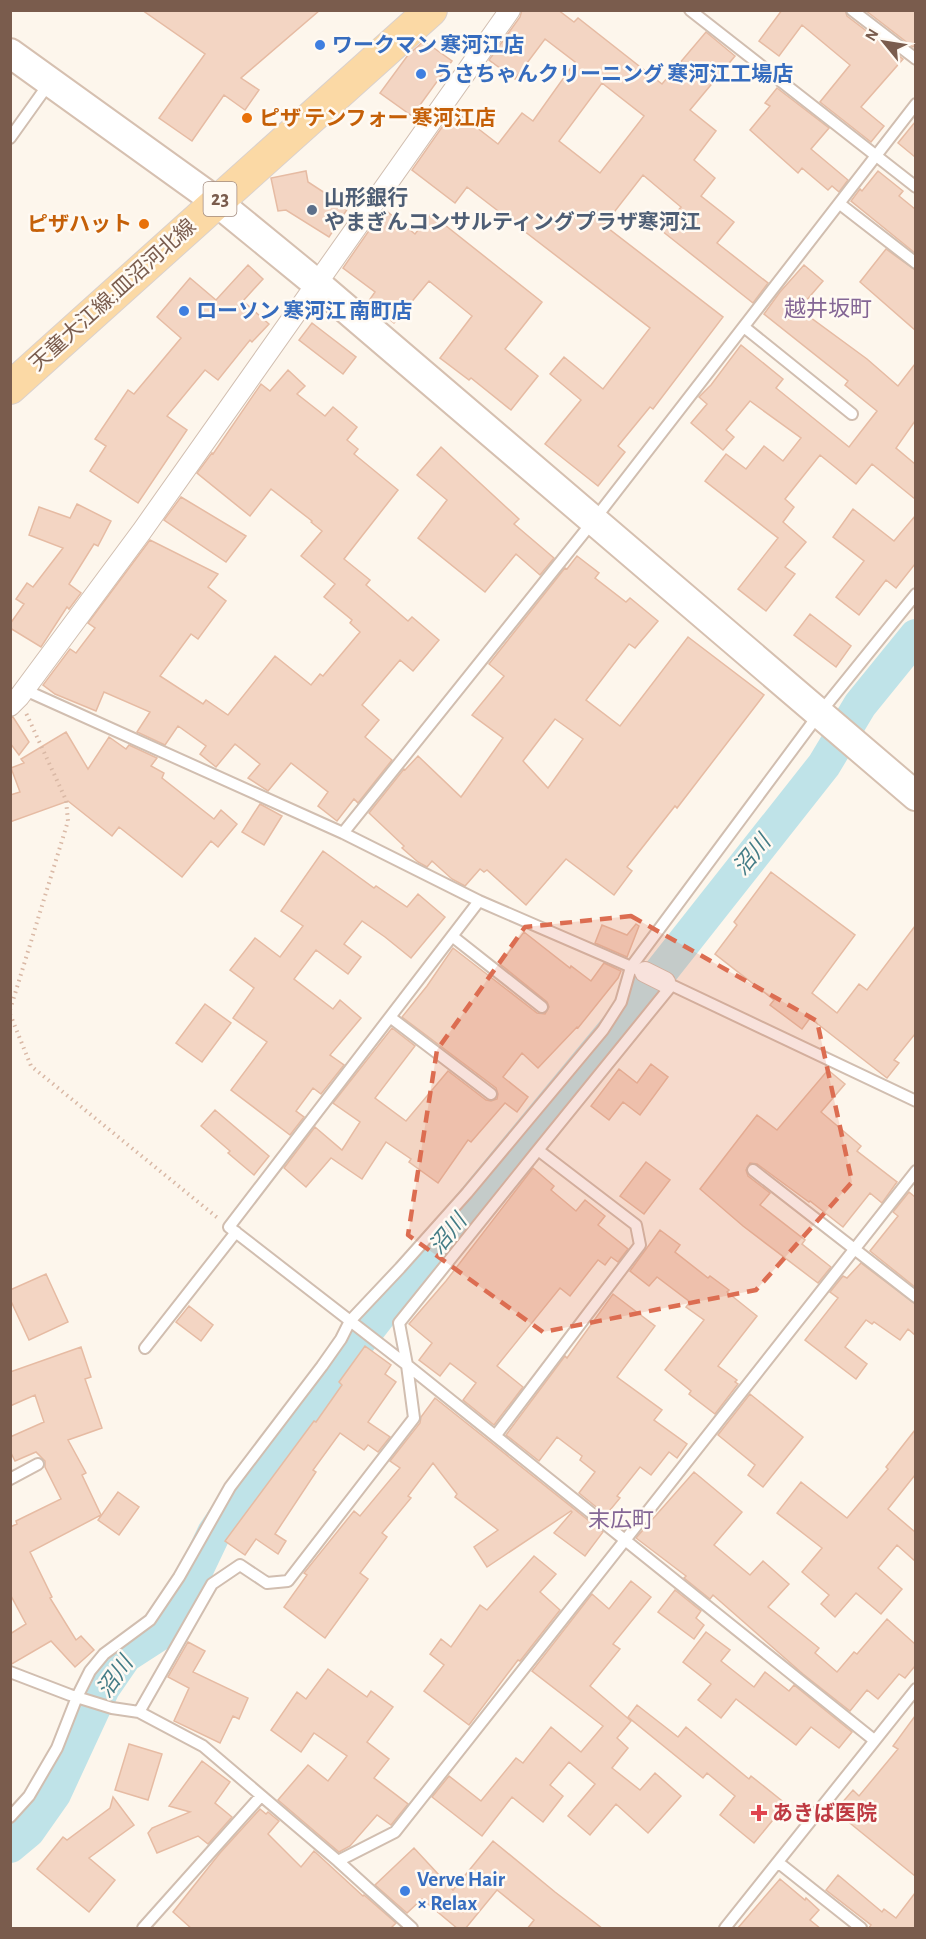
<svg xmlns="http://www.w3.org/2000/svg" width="926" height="1939" viewBox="0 0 926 1939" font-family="'Alegreya Sans','Noto Sans JP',sans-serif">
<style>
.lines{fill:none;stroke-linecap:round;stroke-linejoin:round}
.river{stroke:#bfe3e8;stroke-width:34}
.building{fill:#f3d5c3;stroke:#e6bba3;stroke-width:1.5;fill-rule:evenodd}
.lane-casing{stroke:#d1beb0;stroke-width:14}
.street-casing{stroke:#d1beb0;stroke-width:22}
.secondary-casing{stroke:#d6c0b0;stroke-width:32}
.primary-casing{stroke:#dad1cd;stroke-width:34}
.path{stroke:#d9b8a5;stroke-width:4;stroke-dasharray:1.5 4.5;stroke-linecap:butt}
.lane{stroke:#fff;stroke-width:10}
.street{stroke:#fff;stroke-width:20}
.secondary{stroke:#fff;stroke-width:28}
.primary{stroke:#fbd9a5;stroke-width:32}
.marked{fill:#dc6d51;fill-opacity:0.2;stroke:#dc6d51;stroke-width:4.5;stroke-dasharray:12 8;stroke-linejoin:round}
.shop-dot{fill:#3f7fe0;stroke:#fffaf3;stroke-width:2}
.food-dot{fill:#e8710a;stroke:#fffaf3;stroke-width:2}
.service-dot{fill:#5c6f8a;stroke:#fffaf3;stroke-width:2}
.health-dot{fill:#e0444e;stroke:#fffaf3;stroke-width:2}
.labels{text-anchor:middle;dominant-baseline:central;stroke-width:5;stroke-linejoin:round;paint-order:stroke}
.shield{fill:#fffaf3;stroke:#a28b7f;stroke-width:1.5}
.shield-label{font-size:20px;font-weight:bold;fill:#7a5c4d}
.shop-label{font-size:21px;font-weight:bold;fill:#366cbe;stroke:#fffaf3;text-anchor:start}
.food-label{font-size:21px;font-weight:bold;fill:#c56008;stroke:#fffaf3;text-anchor:start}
.service-label{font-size:21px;font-weight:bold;fill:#4e5e75;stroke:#fffaf3;text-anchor:start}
.street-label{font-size:21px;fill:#7a5c4d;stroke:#fffaf3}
.health-label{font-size:21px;font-weight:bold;fill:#be3a42;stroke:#fffaf3;text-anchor:start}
.neighbourhood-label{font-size:22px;fill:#846695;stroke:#fffaf3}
.water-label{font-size:22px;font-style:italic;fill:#437c86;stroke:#fffaf3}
</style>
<rect width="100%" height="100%" fill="#fdf6ec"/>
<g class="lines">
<path class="river" d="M10 1846 28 1831 54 1794 103 1688 125 1656 159 1634 183 1598 214 1533 248 1483 384 1309 622 1021 824 765 860 705 916 636"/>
</g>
<path class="building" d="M142 10H320L241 78 259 90 245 110 224 95 192 141 159 118 205 54Z
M522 10H558L574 22 578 18 662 84 706 32 735 56 690 110 716 131 694 160 715 178 701 196 734 222 717 243 768 283 753 303 662 231 681 207 643 175 604 225 723 317 653 409 650 407 618 446 625 452 598 486 545 444 581 400 550 374 564 357 603 389 650 328 467 187 455 203 412 170 454 110 498 144 522 113 533 121 575 62 545 39 515 79 489 60 520 17ZM602 83 644 116 600 173 559 141Z
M782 10H845L847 16 903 59 861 107 884 126 871 142 820 102 850 65 802 25 779 56 759 41Z
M865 10H915V45L913 47Z
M424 41 452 61 412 116 380 93 408 55Z
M777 88 829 128 811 149 848 180 839 192 832 186 828 190 802 168 798 173 750 130 770 106 765 103Z
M915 122V157L898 143Z
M306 171 308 182 348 208 329 237 286 210 278 211 271 178Z
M878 171 903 191 899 196 915 209V253L851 201 860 189 862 191Z
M384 209 415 234 431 214 542 302 505 349 538 376 511 410 471 378 469 380 440 358 472 316 429 281 394 323 368 302 375 292 343 268Z
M886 249 915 270V330L860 282Z
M248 265 263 279 243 301 269 324 252 342 250 340 218 380 205 370 167 416 187 430 138 503 90 471 106 446 95 439 128 390 134 394 181 338 157 317 190 278 216 300Z
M804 265 823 281 799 309 867 359 898 386 915 364V421L896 448 915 464V499L872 464 856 484 820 455 785 499 794 507 783 522 806 542 785 567 795 574 766 611 738 589 778 538 705 481 726 454 746 469 764 446 783 461 801 438 750 401 726 430 734 437 723 450 691 423 707 404 699 397 711 385 741 345 783 379 776 388 849 447 877 411 845 385 848 381 764 314 780 292Z
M312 323 356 357 343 374 299 340Z
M288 370 305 386 297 394 325 416 333 407 357 427 347 440 358 449 354 454 398 490 344 559 370 580 366 585 408 621 412 617 439 640 413 671 400 660 362 705 379 720 365 737 392 760 358 803 354 799 337 821 318 806 328 792 291 763 268 791 248 778 260 764 235 744 216 767 200 754 206 746 178 726 165 745 137 732 150 712 104 692 96 711 55 694 43 685 70 649 76 653 95 628 88 623 150 540 218 574 208 587 226 601 198 639 191 634 160 676 203 704 206 700 228 715 275 656 311 685 320 674 323 676 360 632 350 623 352 620 324 597 335 584 301 556 322 531 311 522 312 521 271 489 250 516 197 473 212 453 213 454 261 384 270 391Z
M441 447 519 519 514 524 554 558 540 575 516 554 485 592 418 538 447 500 417 475Z
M181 497 246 536 226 562 164 520Z
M77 504 111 521 98 546 94 544 69 584 81 593 69 609 67 607 41 647 10 628V624L24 604 16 599 27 583 33 587 63 548 29 535 39 507 70 518Z
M853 509 894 541 915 516V564L896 588 886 580 859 615 836 597 864 561 833 537Z
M577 556 599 573 595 578 626 602 630 598 658 621 635 648 629 644 586 700 620 726 688 637 764 695 677 808 675 806 627 867 632 871 614 895 566 859 526 905 487 870 484 872 480 869 465 886 452 879 432 861 427 867 418 862 402 848 404 846 369 813 404 769 405 770 418 756 461 797 503 738 472 715 504 676 489 664 565 568 567 569ZM555 719 583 739 548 788 523 761Z
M810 614 851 646 836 667 794 635Z
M13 717 29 742 19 755 10 743V718Z
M66 732 88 769 109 737 126 749 129 745 157 758 151 766 164 773 162 778 214 819 221 810 237 824 218 847 211 841 182 877 119 827 112 836 68 801 10 822V795L20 792 11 768 24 763 21 759Z
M260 804 282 816 264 845 242 832Z
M323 851 374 888 376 886 407 907 418 894 445 917 411 958 385 937 362 921 344 944 361 957 348 974 316 950 294 979 333 1009 340 1000 361 1018 330 1055 344 1065 321 1094 313 1088 296 1111 304 1117 290 1135 231 1090 267 1042 233 1018 254 988 230 970 255 938 280 957 303 926 281 911Z
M771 872 855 935 812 993 837 1013 859 984 867 990 915 926V1034L894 1060 899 1063 887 1078 810 1018 802 1029 770 1005 774 1000 715 954 737 925 734 922Z
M636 924 639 926 627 957 595 943 602 925 627 935Z
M524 932 570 968 571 966 591 981 604 963 621 971 618 978 578 1028 577 1027 538 1068 522 1053 503 1077 528 1097 517 1112 505 1103 471 1142 468 1140 438 1183 409 1162 411 1159 386 1142 362 1179 331 1158 306 1187 284 1168 315 1127 342 1150 360 1122 333 1103 392 1028 415 1046 375 1098 406 1121 448 1071 486 1100 491 1101 497 1099 498 1094 496 1088 402 1017 427 986 453 948 537 1013 545 1014 549 1007 547 1002 500 964Z
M205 1004 231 1023 202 1062 176 1043Z
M651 1064 668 1077 640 1115 623 1102 609 1120 591 1106 619 1069 637 1083Z
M828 1070 845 1084 821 1112 861 1146 857 1151 897 1182 882 1203 870 1193 843 1227 810 1201 809 1202 757 1164 750 1163 746 1170 748 1176 770 1193 760 1205 805 1240 802 1244 831 1267 818 1283 743 1226 700 1189 757 1115 777 1130Z
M215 1110 269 1156 254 1175 228 1153 230 1151 201 1126Z
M646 1162 670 1180 644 1214 620 1196Z
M533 1168 554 1186 551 1190 576 1211 585 1200 605 1216 598 1225 628 1249 618 1262 611 1257 605 1265 598 1260 570 1296 560 1288 497 1366 523 1387 494 1425 463 1400 476 1383 450 1363 440 1376 419 1360 432 1343 409 1324 446 1281Z
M909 1192 915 1197V1287L870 1251 898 1216 893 1212Z
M660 1230 680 1245 675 1252 708 1278 710 1276 729 1290 727 1292 757 1316 718 1366 737 1380 735 1382 738 1384 715 1414 689 1394 691 1391 665 1370 704 1320 686 1307 690 1302 657 1277 649 1286 630 1271Z
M861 1263 915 1304V1335L908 1329 900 1340 874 1322 872 1324 866 1320 845 1347 867 1364 856 1379 805 1340 838 1298 830 1292 843 1276 847 1278Z
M46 1274 68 1322 29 1340 10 1299V1290Z
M613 1294 655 1326 617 1377 662 1410 654 1420 687 1444 677 1458 669 1452 651 1475 640 1467 617 1496 620 1498 606 1515 579 1493 595 1472 580 1460 582 1456 557 1437 539 1461 506 1435 565 1356 567 1358Z
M189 1306 213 1325 201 1341 176 1322Z
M365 1346 391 1365 385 1374 396 1382 368 1422 390 1437 378 1452 368 1445 364 1450 340 1433 313 1470 316 1472 275 1534 286 1541 278 1554 256 1539 245 1555 225 1541 314 1421 316 1422 342 1385 339 1382Z
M81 1347 91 1377 85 1379 102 1428 68 1440 86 1473 82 1475 101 1515 30 1552 52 1597 50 1598 76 1640 81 1636 94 1650 75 1667 51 1641 10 1665V1634L26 1624 10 1594V1527L17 1524 16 1521 61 1499 45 1467V1461L36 1452 15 1461 10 1451V1437L44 1422 35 1395 10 1406V1372Z
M750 1394 803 1437 763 1487 748 1475 755 1465 718 1435Z
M435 1398 603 1532 585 1556 554 1533 572 1512 571 1511 487 1567 474 1547 498 1530 455 1497 457 1494 433 1463 408 1496 411 1498 382 1533 387 1537 360 1573 368 1579 325 1638 284 1607 307 1575 304 1573 354 1511 360 1516 400 1468 390 1461 420 1423 421 1417Z
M915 1430V1475L888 1509 915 1532V1561L897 1545 878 1568 902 1589 881 1614 856 1593 835 1617 821 1604 829 1595 802 1572 822 1548 777 1513 801 1482 847 1518 888 1469 886 1467Z
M694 1472 742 1512 714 1545 750 1575 763 1561 789 1584 768 1607 819 1648 815 1653 837 1672 854 1652 857 1654 887 1619 915 1644V1666L905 1678 899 1674 878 1699 867 1690 850 1711 803 1674 713 1595 710 1599 684 1578 686 1576 636 1538Z
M118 1492 139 1507 119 1535 98 1520Z
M534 1556 556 1574 540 1592 560 1610 520 1661 518 1660 469 1725 424 1691 444 1665 430 1654 441 1639 451 1647 480 1605 487 1610Z
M631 1581 651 1597 613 1644 620 1649 590 1686 631 1721 617 1738 628 1748 612 1768 640 1790 655 1773 681 1796 648 1833 616 1804 590 1835 568 1816 595 1784 569 1762 550 1785 563 1796 543 1822 512 1797 482 1836 432 1797 449 1776 481 1801 516 1758 523 1763 551 1727 581 1752 603 1726 532 1671 592 1594 609 1609Z
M675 1590 701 1611 696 1618 704 1625 694 1639 658 1612Z
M706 1632 730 1650 721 1661 754 1687 765 1672 789 1691 794 1685 852 1732 839 1748 811 1727 796 1745 736 1699 721 1718 698 1700 711 1684 683 1662Z
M188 1642 205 1651 193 1672 248 1698 239 1719 233 1716 220 1743 174 1721 189 1688 168 1677Z
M328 1669 367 1697 371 1691 393 1707 367 1742 389 1759 374 1778 408 1804 391 1825 377 1815 350 1846 339 1852 278 1800 308 1765 328 1781 347 1756 314 1733 301 1752 271 1730 297 1692 306 1699Z
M637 1705 678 1737 686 1727 749 1779 751 1776 786 1804 754 1843 720 1815 735 1796 707 1773 703 1778 628 1717Z
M915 1716V1876L835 1811 853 1790 859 1796 898 1749 893 1746Z
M129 1744 162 1754 148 1800 115 1790Z
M202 1761 230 1782 215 1803 232 1817 208 1844 198 1836 157 1853 148 1833 152 1828 190 1812 169 1806Z
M113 1797 134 1825 89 1858 115 1880 89 1912 37 1869 63 1837 67 1840 110 1808Z
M260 1809 266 1814 268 1812 279 1821 268 1834 301 1867 314 1851 363 1896 364 1895 396 1923 390 1929H192L173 1912 220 1853Z
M493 1841 555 1892 603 1929H527L534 1920 497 1890 465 1929H458L422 1899 407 1913 375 1885 414 1848 453 1890Z
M838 1875 882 1912 884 1909 896 1918 915 1893V1929H868L871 1925 826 1890Z
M780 1879 805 1900 806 1898 819 1910 810 1920 821 1929H737Z"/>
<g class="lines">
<defs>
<path id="lane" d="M690 10 916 187
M852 10 916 59
M10 138 50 82
M840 204 916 263
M744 327 852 414
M25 690 343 833 479 901 636 969
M343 833 594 520 916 104
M452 936 542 1007
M665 982 916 1101
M390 1017 491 1094
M538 1150 671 986
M753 1170 916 1297
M145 1348 236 1232
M496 1435 640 1245 636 1225 538 1150 399 1323 407 1365 874 1740
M10 1479 38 1464
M10 1672 70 1695 112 1708 139 1712 203 1746 338 1861 412 1928
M139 1712 212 1584 240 1565 267 1583 288 1581 414 1418 407 1365 229 1227 479 901
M10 1817 29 1796 57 1748 77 1697 90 1671 104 1654 150 1620 179 1577 230 1487 322 1366 341 1339 350 1321 400 1268 467 1193 603 1030 621 1002 631 967 819 714 916 594
M338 1861 395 1832 916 1171
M779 1863 861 1928
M143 1928 261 1796
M725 1928 916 1689"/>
<path id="street" d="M10 706 19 697 142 531 510 10
M645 972 665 982"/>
<path id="secondary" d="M10 53 217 202 316 283 916 796"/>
<path id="primary" d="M10 388 431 10"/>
</defs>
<use href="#lane" class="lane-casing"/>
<use href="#street" class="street-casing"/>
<use href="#secondary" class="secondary-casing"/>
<use href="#primary" class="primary-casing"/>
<path class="path" d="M10 1010 68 821 66 800 26 713
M10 1014 31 1066 219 1219"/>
<use href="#lane" class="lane"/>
<use href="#street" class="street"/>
<use href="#secondary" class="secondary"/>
<use href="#primary" class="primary"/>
</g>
<path class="marked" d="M631 916 817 1021 852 1182 756 1290 543 1332 408 1235 437 1050 525 927Z"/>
<g class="shop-dot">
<circle cx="320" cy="45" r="6"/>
<circle cx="421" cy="74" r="6"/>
<circle cx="184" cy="311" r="6"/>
<circle cx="405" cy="1891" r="6"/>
</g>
<g class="food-dot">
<circle cx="247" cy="118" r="6"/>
<circle cx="144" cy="224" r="6"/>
</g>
<circle class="service-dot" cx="312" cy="210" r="6"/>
<path class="health-dot" d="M756 1804h6v6h6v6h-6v6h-6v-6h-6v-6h6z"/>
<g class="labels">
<rect class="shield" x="203.5" y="182" width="33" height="34" rx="4.5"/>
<g class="shield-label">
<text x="220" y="199">23</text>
</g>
<g class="shop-label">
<text x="332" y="45">ワークマン 寒河江店</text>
<text x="433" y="74">うさちゃんクリーニング 寒河江工場店</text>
<text x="196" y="311">ローソン 寒河江 南町店</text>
<text x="417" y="1879">Verve Hair<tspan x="417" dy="24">× Relax</tspan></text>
</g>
<g class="food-label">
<text x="259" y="118">ピザ テンフォー 寒河江店</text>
<text x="132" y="224" text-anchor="end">ピザハット</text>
</g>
<g class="service-label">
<text x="324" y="198">山形銀行<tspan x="324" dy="24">やまぎんコンサルティングプラザ寒河江</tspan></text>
</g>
<g class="street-label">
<text transform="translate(113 295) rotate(-42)">天童大江線;皿沼河北線</text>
</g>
<g class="health-label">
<text x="772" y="1813">あきば医院</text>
</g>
<g class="neighbourhood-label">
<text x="828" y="309">越井坂町</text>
<text x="621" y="1520">末広町</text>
</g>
<g class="water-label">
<text transform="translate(752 855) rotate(-51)">沼川</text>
<text transform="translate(448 1234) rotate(-51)">沼川</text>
<text transform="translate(115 1677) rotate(-55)">沼川</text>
</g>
</g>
<rect width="926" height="1939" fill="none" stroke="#7a5c4d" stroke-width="24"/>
<g transform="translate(884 42) rotate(300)" stroke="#fffaf3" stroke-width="4.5" paint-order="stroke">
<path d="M0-4.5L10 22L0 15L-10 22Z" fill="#7a5c4d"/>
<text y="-9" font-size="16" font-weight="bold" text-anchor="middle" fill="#7a5c4d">N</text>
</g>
</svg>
